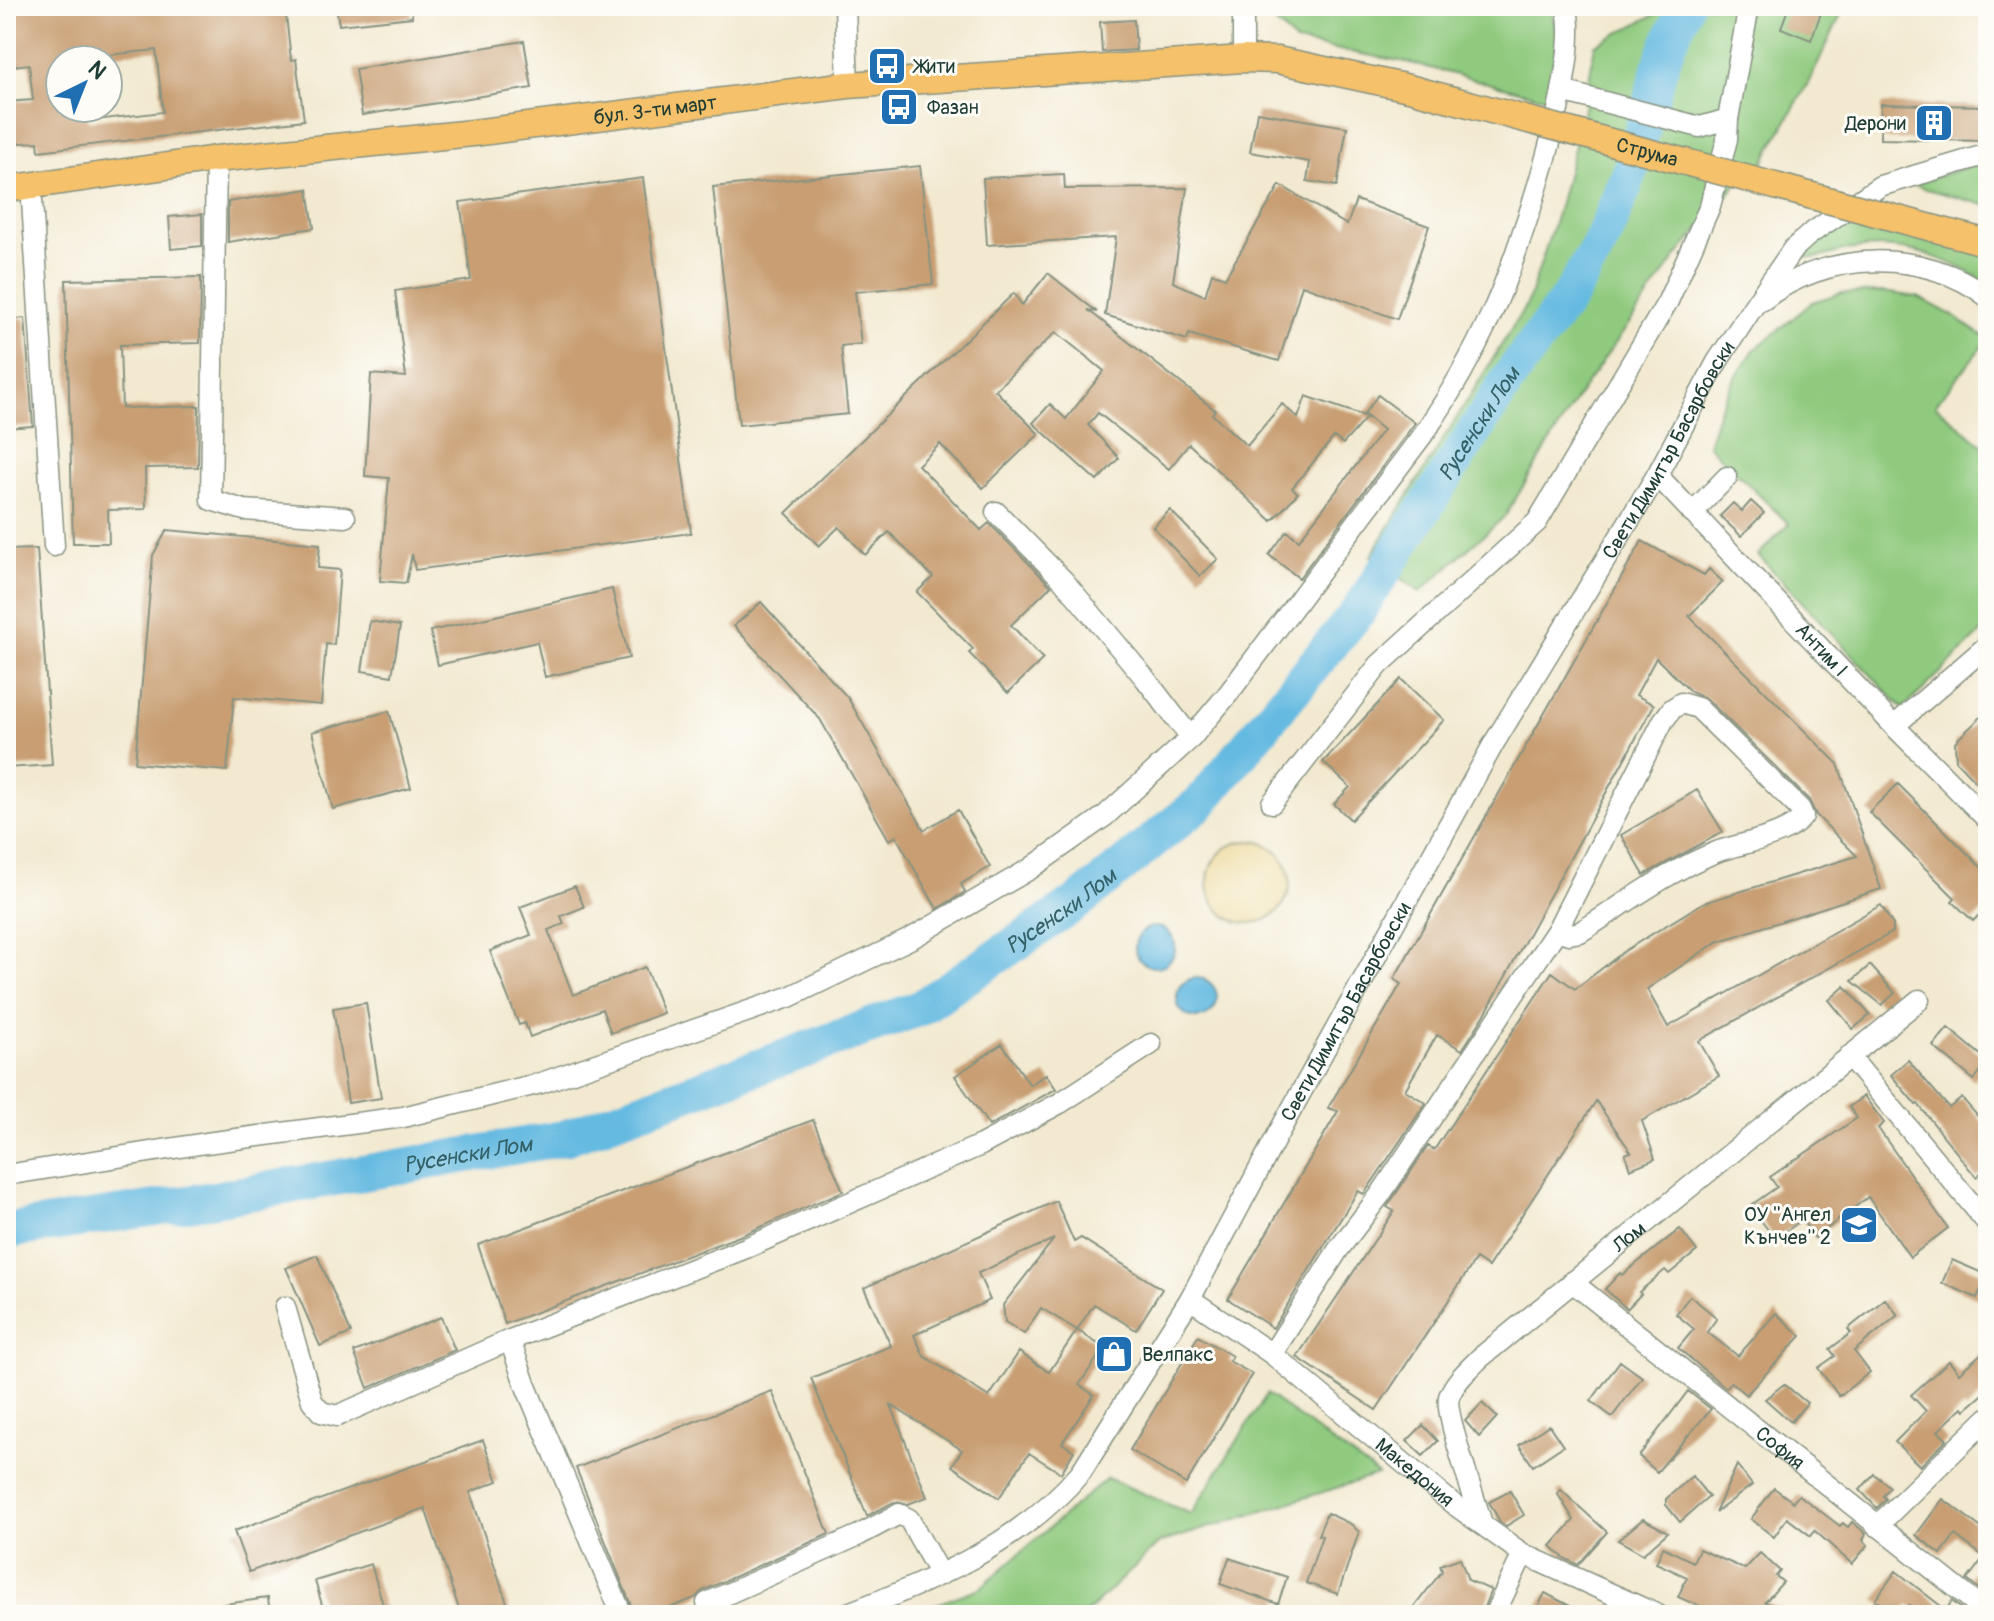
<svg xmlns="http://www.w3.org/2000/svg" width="1994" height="1621" viewBox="0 0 1994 1621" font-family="Pangolin,sans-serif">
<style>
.green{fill:#90ca7f;stroke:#58845a;stroke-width:2}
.sand{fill:#eeda9e;stroke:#868c69;stroke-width:2}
.water{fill:#65bae1;stroke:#427c8a;stroke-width:2}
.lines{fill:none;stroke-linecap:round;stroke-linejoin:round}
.river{stroke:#65bae1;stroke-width:36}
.building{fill:#c89e72;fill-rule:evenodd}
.minor-casing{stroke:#889382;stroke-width:23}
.major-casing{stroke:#889382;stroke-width:29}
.minor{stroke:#fff;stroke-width:20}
.major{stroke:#f5c16b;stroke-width:26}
.major-bridge-casing{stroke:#889382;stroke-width:29;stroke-linecap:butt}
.major-bridge{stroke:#f5c16b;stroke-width:26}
.labels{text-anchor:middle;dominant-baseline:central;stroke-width:6;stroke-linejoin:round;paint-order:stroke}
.poi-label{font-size:20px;fill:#1f3d34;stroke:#fdfcf7;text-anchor:start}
.street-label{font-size:20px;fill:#1f3d34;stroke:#fdfcf7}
.water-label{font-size:22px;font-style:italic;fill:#346268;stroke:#fdfcf7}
</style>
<rect width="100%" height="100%" fill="#fdfcf7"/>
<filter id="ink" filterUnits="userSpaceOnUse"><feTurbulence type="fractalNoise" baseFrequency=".0125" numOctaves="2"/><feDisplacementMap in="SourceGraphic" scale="16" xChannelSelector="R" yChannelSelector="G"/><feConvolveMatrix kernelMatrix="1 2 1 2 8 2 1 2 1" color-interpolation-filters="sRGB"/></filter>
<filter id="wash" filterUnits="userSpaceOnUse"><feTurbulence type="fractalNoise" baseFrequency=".006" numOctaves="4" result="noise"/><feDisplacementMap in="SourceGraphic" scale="32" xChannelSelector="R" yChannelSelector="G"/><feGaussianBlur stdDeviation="1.8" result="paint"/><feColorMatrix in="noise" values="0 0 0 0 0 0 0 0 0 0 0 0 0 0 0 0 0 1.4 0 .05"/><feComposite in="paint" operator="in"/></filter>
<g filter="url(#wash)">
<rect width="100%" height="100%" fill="#f2e9d0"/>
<path class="green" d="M1265 6H1550L1558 37 1549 99 1411 63 1296 42 1268 16Z
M1672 6H1845L1812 76 1761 166 1739 181 1676 257 1578 396 1505 516 1420 592 1371 556 1528 302 1557 214 1583 114 1595 45Z
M1988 160V206L1912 185Z
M1846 217 1988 256V284C1948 257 1902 242 1853 249 1836 251 1823 260 1806 257L1809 243Z
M1883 292 1918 297 1952 315 1988 339 1935 405 1988 450V626L1903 709 1758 555 1789 524 1708 445 1719 410 1734 380 1754 350 1813 302 1841 293Z
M1267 1394 1378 1475 1159 1543 1084 1615H907L980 1588 1107 1478 1191 1514Z"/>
<path class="sand" d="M1208 882a41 41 0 1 1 82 0a41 41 0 1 1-82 0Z"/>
<path class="water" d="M1135 947a20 20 0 1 1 40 0a20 20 0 1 1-40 0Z
M1177 998a20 20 0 1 1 40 0a20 20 0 1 1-40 0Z"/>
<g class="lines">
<path class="river" id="s1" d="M6 1231 214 1199 564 1138 920 1008 1079 901 1201 802 1357 613 1513 372 1569 297 1601 242 1629 175 1663 58 1685 6"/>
</g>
<g id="blocks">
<path class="building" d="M6 6H285L291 60 296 59 304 120 39 151 38 142 6 144V102L33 100 29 64 6 67ZM156 50 163 112 88 121 87 108H60V60Z
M336 6H412V17L339 25Z
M1789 6H1802L1821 13 1811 40 1781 28Z
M1134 20 1136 50 1102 52 1100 22Z
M524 41 532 88 362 115 355 69Z
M1881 104 1988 106V141L1880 139Z
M1257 112 1347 127 1337 186 1307 181 1310 162 1250 152Z
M920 166 933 284 855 292 861 344 841 346 848 414 739 425 713 187Z
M1064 174 1065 189 1187 188 1173 282 1205 296 1212 273 1225 278 1280 185 1347 225 1356 200 1429 226 1397 319 1302 285 1279 361 1189 334 1187 340 1105 315 1116 237 987 245 983 178Z
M643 178 691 533 415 570 412 554 406 583 380 581 389 478 365 476 371 374 406 377 395 291 471 280 460 202Z
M308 189 314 228 228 242V202Z
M202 214V246L171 249 169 217Z
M1048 273 1097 312 1088 310 1215 410 1212 414 1247 446 1282 404 1298 418 1306 396 1367 417 1343 444 1334 437 1292 488 1298 493 1272 521 1189 444 1169 469 1098 413 1088 425 1119 458 1097 481 1033 423 1050 404 1066 419 1104 371 1056 332 995 390 1039 434 983 488 940 444 918 465 981 530 989 523 1051 586 1011 625 1043 659 1008 693 969 653 973 649 917 592 933 577 889 532 865 555 839 527 819 546 786 513 1014 293 1022 305Z
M201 277 200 343 120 345 122 408 199 406 198 467 145 468 146 509 108 510 109 543H73L66 280Z
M25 318 33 426 6 428V320Z
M1378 395 1415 423 1299 578 1269 555 1287 531 1299 540 1383 430 1364 414Z
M1751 501 1764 513 1741 536 1720 516 1733 503 1742 511Z
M1170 510 1218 559 1200 576 1153 527Z
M167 530 320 544 318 568 340 570 334 645 326 644 321 705 234 697 227 771 135 763 153 555Z
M1642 541 1704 575 1709 569 1723 582 1689 616 1838 764 1881 889 1717 942 1647 989 1668 1027 1881 905 1893 925V932L1699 1041 1719 1076 1642 1121 1655 1159 1630 1169 1625 1154 1631 1152 1596 1101 1488 1267 1476 1259 1376 1410 1297 1357 1394 1211 1387 1207 1428 1146 1434 1150 1552 972 1575 989 1626 950 1703 903 1857 856 1816 815 1809 800 1707 699 1691 692 1656 658 1636 695 1654 705 1484 1016 1462 1050 1437 1035 1405 1090 1426 1103 1364 1194 1358 1191 1273 1328 1228 1299 1338 1111 1328 1108 1401 984 1394 979Z
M37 549 52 765 6 768V550Z
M612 589 629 658 545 677 537 642 438 665 430 631Z
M761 602 848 698 924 830 958 810 990 867 961 884 965 892 937 909 896 836 889 840 820 719 734 626Z
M370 621 400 626 392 676 362 671Z
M1401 679 1444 720 1351 820 1334 804 1350 787 1323 762Z
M1988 710V795L1956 761 1955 742Z
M389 711 411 788 333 809 312 732Z
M1898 784 1988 874V906L1973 921 1952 901 1955 898 1869 812Z
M1697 790 1723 832 1644 875 1621 835Z
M575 886 584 907 561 916 564 924 548 930 573 995 645 967 663 1013 611 1033 602 1009 530 1037 525 1023 519 1025 490 951 531 935 520 907Z
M1870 965 1895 993 1882 1005 1852 981Z
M1845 986 1870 1015 1853 1029 1829 1000Z
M366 1003 381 1098 348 1103 333 1008Z
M1948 1028 1988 1061 1974 1080 1933 1046Z
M1002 1044 1030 1085 1046 1074 1056 1089 989 1126 955 1076Z
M1908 1060 1949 1108 1962 1098 1988 1128V1167L1976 1177 1918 1104 1916 1105 1891 1075Z
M1864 1096 1884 1123 1878 1128 1948 1228 1910 1257 1868 1197 1815 1238 1802 1220 1775 1239 1750 1206 1777 1187 1770 1177 1857 1118 1849 1107Z
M813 1120 843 1191 745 1234 505 1324 478 1245Z
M1056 1201 1074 1242 1081 1238 1162 1289 1136 1330 1094 1304 1077 1330 1104 1348 1079 1385 1094 1395 1062 1443 1074 1451 1061 1473 1029 1453 999 1498 952 1466 962 1450 891 1405 927 1497 908 1504 894 1502 867 1516 811 1378 891 1346 864 1288ZM1054 1239 1003 1305 1005 1322 1024 1334 1041 1308 1077 1330 1049 1372 1019 1352 989 1397 924 1356 914 1335 990 1300 978 1273Z
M1680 1229 1697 1251 1669 1274 1665 1270 1639 1292 1641 1294 1627 1309 1605 1289 1620 1273 1622 1275Z
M317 1255 351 1333 320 1346 286 1268Z
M1952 1260 1987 1275 1977 1298 1942 1283Z
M1690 1296 1717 1318 1707 1332 1738 1356 1776 1313 1801 1336 1746 1395 1731 1382 1726 1388 1678 1348 1694 1329 1676 1314Z
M1885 1299 1898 1315 1854 1351 1870 1372 1839 1396 1818 1368 1835 1356 1830 1349 1851 1333 1848 1329Z
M441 1317 455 1350 368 1388 354 1352Z
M1198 1336 1232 1356 1229 1361 1252 1374 1186 1484 1130 1450Z
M1981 1354 1988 1362V1390L1965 1410 1963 1407 1938 1431 1947 1440 1920 1466 1895 1442 1926 1411 1911 1395 1949 1361 1959 1373Z
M1620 1361 1642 1377 1612 1417 1591 1401Z
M1784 1384 1807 1403 1791 1422 1765 1399Z
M772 1391 829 1534 702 1591 695 1598 652 1615H635L576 1468Z
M1688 1391 1711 1409 1657 1472 1639 1456Z
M1482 1403 1497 1417 1479 1437 1465 1421Z
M1423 1425 1438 1441 1423 1456 1407 1441Z
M1549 1425 1563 1446 1533 1466 1519 1445Z
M483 1440 498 1481 470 1492 511 1615H461L425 1508 249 1572 234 1531Z
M1737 1465 1752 1485 1715 1513Z
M1874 1474 1890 1487 1883 1496 1886 1499 1877 1508 1860 1490Z
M1692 1476 1709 1497 1680 1522 1666 1505V1499Z
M1774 1488 1793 1502 1799 1495 1840 1526 1843 1523 1848 1527 1852 1522 1866 1533 1863 1540 1868 1545 1852 1564 1815 1531 1811 1536 1787 1518 1774 1537 1751 1519Z
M1561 1490 1607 1532 1578 1565 1564 1558 1551 1546 1574 1520 1557 1493Z
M1510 1491 1524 1515 1506 1526 1500 1522 1489 1502Z
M1943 1499 1988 1533V1577L1979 1589 1967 1580 1984 1557 1955 1535 1941 1554 1916 1535Z
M1327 1513 1351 1524 1359 1532 1338 1594 1306 1583 1322 1536 1318 1535Z
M1643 1519 1668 1532 1643 1554 1618 1540Z
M1663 1547 1693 1562 1699 1549 1745 1569 1760 1553 1780 1571 1776 1576 1783 1582 1765 1602 1796 1615H1720L1678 1597 1687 1577 1656 1563Z
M1229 1558 1287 1577 1278 1604 1220 1584Z
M1460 1558 1468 1580 1491 1590 1482 1612 1471 1607 1465 1615H1408L1442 1571 1440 1565Z
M371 1564 386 1615H325L315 1581Z
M1896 1571 1946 1610 1952 1601 1964 1611 1961 1615H1923L1909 1605 1902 1615H1896L1875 1600Z
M1545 1593 1587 1615H1534Z
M268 1598 270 1615H217L216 1605Z"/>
</g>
</g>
<g filter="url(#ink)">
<use href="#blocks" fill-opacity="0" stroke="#889382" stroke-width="2"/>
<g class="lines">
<defs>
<g id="minor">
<path d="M845 6 848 85"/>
<path d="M1243 6V59"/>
<path d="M1562 91 1700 127 1728 119"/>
<path d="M216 159 211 500 244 510 345 517"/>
<path d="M31 185 54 546"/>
<path d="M1763 300C1826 250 1924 248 1988 297"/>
<path id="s2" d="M1657 475 1894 726 1988 820"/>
<path d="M996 512 1063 580 1144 677 1191 738"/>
<path d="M1692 513 1727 477"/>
<path d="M1894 726 1988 645"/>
<path d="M1272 803 1379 665 1537 522 1668 301 1710 206 1727 139 1728 119 1749 6"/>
<path d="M1849 1056 1988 1224"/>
<path d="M6 1175 206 1143 403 1117 541 1083 789 997 912 938 1030 869 1105 816 1191 738 1228 694 1427 429C1451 393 1472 356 1490 317 1517 261 1584 62 1566 6"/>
<path id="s3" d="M1572 1282 1988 1613"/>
<path id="s4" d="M1190 1299 1272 1354 1452 1503 1523 1554 1658 1615"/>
<path d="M285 1307 312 1401 321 1412 337 1416 510 1340 746 1248 981 1145 1060 1103 1151 1044"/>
<path d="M510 1340 525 1384 622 1615"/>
<path d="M1272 1354 1338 1250 1380 1195 1557 930 1663 721 1672 709 1681 703 1698 708 1800 809 1803 816C1790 836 1742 843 1719 851 1669 870 1625 904 1580 932L1569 934 1557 930"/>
<path id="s5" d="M1482 1524C1476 1501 1444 1414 1449 1397 1454 1382 1470 1368 1480 1358L1919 1000"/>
<path d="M1877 1526 1988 1418"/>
<path d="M707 1603 859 1535 899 1514 909 1519 940 1575"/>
<path id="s6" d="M843 1615C930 1582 1021 1544 1081 1472L1190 1299 1279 1132 1494 743 1657 475 1717 362 1751 310 1793 249 1810 234 1880 186 1988 154"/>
<path d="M1494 1615 1523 1554"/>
</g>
<g id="major">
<path id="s7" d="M6 189 216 159 473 133 848 85 1243 59 1277 60 1306 66"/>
</g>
</defs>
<use href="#minor" class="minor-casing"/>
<use href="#major" class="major-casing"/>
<use href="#minor" class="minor"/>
<use href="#major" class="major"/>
<defs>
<g id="major-bridge">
<path id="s8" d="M1306 66 1409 88 1988 243"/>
</g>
</defs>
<use href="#major-bridge" class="major-bridge-casing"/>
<use href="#major-bridge" class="major-bridge"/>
</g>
</g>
<defs>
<symbol id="bus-square" viewBox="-11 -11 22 22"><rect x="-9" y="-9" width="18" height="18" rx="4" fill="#1f6fb2" stroke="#fdfcf7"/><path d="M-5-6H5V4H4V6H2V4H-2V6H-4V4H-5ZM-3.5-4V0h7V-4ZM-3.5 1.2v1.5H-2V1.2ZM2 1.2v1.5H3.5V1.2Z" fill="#fff"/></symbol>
<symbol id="building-square" viewBox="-11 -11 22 22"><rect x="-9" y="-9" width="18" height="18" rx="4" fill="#1f6fb2" stroke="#fdfcf7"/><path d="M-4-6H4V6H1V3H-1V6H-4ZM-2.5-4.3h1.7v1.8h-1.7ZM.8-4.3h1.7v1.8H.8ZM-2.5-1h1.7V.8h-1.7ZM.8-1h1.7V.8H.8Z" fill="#fff"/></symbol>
<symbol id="school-square" viewBox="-11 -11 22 22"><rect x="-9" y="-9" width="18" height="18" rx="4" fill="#1f6fb2" stroke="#fdfcf7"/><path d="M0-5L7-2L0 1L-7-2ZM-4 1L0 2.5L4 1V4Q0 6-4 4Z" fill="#fff"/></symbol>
<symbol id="shop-square" viewBox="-11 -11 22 22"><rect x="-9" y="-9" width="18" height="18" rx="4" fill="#1f6fb2" stroke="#fdfcf7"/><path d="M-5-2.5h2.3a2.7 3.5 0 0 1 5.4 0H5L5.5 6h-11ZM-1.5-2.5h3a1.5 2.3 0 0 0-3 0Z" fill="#fff"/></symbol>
</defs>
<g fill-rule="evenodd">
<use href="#bus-square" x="865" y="44" width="44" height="44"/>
<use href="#bus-square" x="877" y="85" width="44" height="44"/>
<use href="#building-square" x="1912" y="101" width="44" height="44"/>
<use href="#school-square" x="1837" y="1203" width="44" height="44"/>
<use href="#shop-square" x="1092" y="1332" width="44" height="44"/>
</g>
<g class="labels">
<g class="poi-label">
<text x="915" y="66">Жити</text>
<text x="927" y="107">Фазан</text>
<text x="1906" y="123" text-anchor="end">Дерони</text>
<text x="1831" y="1214" text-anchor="end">ОУ ''Ангел<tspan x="1831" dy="23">Кънчев'' 2</tspan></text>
<text x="1142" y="1354">Велпакс</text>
</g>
<g class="street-label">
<text stroke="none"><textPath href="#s7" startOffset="654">бул. 3-ти март</textPath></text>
<text stroke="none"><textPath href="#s8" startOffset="352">Струма</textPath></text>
<text stroke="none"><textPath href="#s6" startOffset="1460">Свети Димитър Басарбовски</textPath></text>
<text stroke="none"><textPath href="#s2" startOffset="240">Антим I</textPath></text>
<text stroke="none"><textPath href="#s6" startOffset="812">Свети Димитър Басарбовски</textPath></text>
<text stroke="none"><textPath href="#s5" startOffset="374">Лом</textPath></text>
<text stroke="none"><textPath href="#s3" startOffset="266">София</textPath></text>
<text stroke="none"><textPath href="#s4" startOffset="284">Македония</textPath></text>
</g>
<g class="water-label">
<text stroke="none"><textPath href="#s1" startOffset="1764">Русенски Лом</textPath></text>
<text stroke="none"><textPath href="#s1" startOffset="1116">Русенски Лом</textPath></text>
<text stroke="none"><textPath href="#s1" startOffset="468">Русенски Лом</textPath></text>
</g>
</g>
<rect width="1994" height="1621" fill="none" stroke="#fdfcf7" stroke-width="32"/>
<g transform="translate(84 84) rotate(43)"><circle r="38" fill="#fdfcf7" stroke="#a4b0a9" stroke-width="2"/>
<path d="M0-6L14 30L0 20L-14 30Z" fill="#1f6fb2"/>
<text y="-12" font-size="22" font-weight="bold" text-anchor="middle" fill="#1f3d34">N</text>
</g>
</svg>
